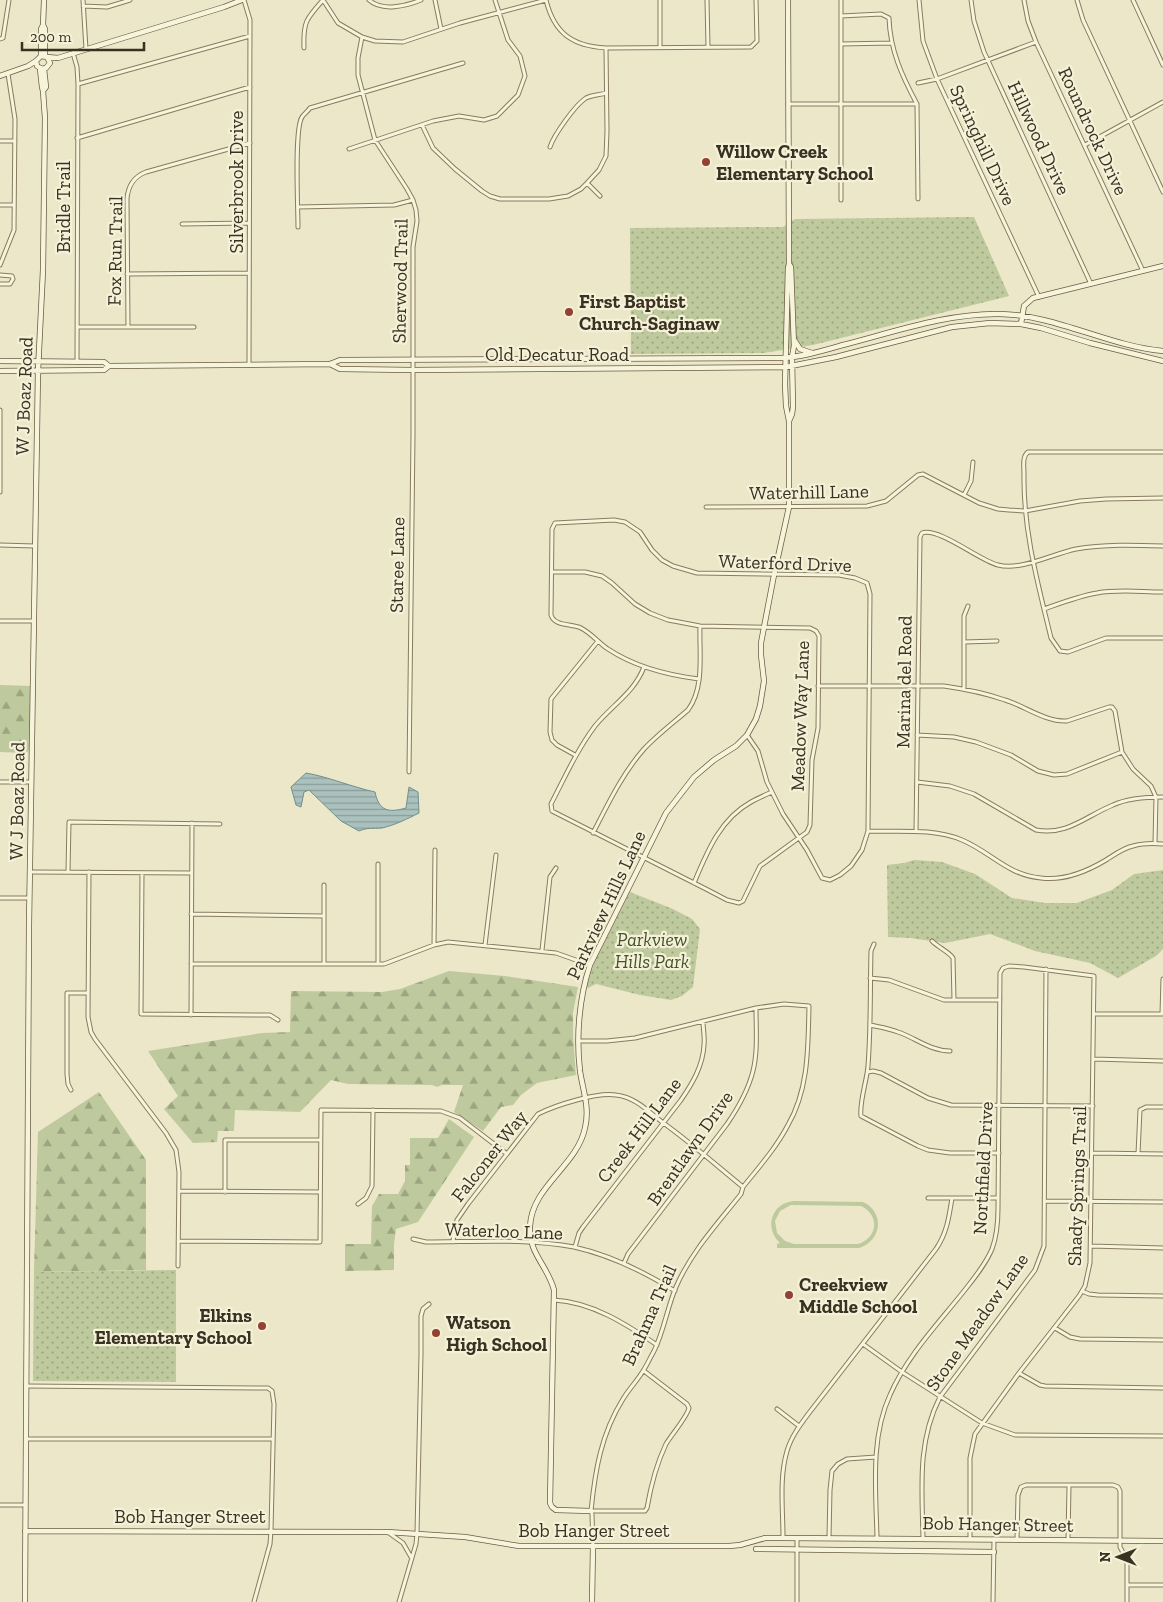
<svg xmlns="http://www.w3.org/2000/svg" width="1163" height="1602" viewBox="0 0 1163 1602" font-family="'Zilla Slab',serif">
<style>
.grass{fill:url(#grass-dots)}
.forest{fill:url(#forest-firs)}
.pitch{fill:#beca9d;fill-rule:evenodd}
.water{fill:url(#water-rules);stroke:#708f8c}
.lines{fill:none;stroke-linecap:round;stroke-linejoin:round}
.street-casing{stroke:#887b5f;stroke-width:5}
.secondary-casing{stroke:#6a5c42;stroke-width:6}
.street{stroke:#f7f4dc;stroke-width:3}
.secondary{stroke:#f7f4dc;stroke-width:4.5}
.poi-dot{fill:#934132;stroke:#f4f1d8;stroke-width:2}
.labels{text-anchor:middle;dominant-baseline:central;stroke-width:4.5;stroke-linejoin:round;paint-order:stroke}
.street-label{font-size:19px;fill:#393121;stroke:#f4f1d8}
.poi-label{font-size:19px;font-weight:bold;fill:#393121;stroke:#f4f1d8;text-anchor:start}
.park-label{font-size:19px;font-style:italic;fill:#435429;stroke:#f4f1d8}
</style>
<defs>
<pattern id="grass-dots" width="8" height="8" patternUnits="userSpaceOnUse" patternTransform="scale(1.25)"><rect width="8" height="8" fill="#beca9d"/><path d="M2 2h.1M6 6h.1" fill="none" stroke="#9ba580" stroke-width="1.8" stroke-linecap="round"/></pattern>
<pattern id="forest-firs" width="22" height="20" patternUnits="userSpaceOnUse" patternTransform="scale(1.25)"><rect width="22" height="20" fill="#beca9d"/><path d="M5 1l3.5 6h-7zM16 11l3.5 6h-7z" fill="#9ba580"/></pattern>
<pattern id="water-rules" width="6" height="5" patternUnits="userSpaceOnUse" patternTransform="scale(1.25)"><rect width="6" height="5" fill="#aac1be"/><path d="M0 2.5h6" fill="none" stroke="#8b9d9a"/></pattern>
</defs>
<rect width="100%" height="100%" fill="#ece7c9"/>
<path class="grass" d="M974 217 1009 296 813 345 764 353 631 354 630 228 783 227 795 219Z
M914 860 942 862 975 874 1012 898 1045 903H1077L1112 890 1134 874 1163 870V949L1156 956 1118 978 1090 963 1035 951 990 934 945 943 910 938 888 937 887 865 904 863Z
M630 892 673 909 692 919 700 929 693 987 682 996 671 1000 640 995 596 984 588 988 587 985 594 963Z
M176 1270V1382L33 1381 34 1272Z"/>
<path class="forest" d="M0 685 31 686 30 747 27 753 0 752Z
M449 971 505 976 578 987 573 1013V1037L576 1075 537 1083 521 1095 513 1105 501 1107 483 1131 454 1112 463 1085H442L437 1087 432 1085 348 1084 331 1080 300 1112 235 1110 234 1131H218L217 1142 193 1143 164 1109 178 1096 148 1051 262 1033 290 1032 291 991 382 992 400 989Z
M99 1092 146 1160V1270L34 1272 38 1132Z
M449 1119 474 1137 418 1222 396 1229 394 1244V1270L345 1271V1244H371L372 1206 379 1194H398L405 1181V1165H410V1138H438Z"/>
<path class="pitch" d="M794 1201 863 1202C885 1212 882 1241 859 1248H777V1244L780 1243C764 1228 771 1203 794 1201ZM791 1205 861 1206C880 1215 878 1238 858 1244H794L785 1241 777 1233 775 1221 780 1211Z"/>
<path class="water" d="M306 773C329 777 352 787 375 792 379 811 388 813 406 808L409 787 418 792 419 813C407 819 395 825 382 828 372 829 369 827 359 831L341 821 309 790 304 792 301 807 296 805 291 787Z"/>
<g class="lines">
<defs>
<path id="street" d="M83 0 86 49
M244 0 250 20 249 365
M323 0 338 23 362 37 375 41 403 42 460 23 546 0
M369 0C382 12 406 6 421 0
M435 0 441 29
M546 0C554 33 572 46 606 48L751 47 757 41 756 0
M707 0 708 47
M841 0V200
M919 0 923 41 937 79 1039 297
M971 0 974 21 984 52 1091 284
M1024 0 1028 21 1036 42 1143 271
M1077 0 1083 20 1163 192
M1133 0 1163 65
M83 6 107 7 130 0
M841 16 881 14 889 18C890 50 902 76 917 104
M362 37 358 58V75L375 140 407 189 413 200 416 210 417 221 413 247V435L409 772
M0 39 3 38 9 0
M841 44 892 43
M660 47V0
M304 48C303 22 306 19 323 0
M73 53 77 67 78 84 77 362
M918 83 937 79 1036 42
M78 84 250 36
M788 104H917L918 199
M422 125 433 148 455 169 482 191 490 196 500 199H549L568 196 581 189 587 183 599 170 606 156 607 131 606 48
M77 138 250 87
M0 141H15
M1085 145 1163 102
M550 147C554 135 575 105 586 98 592 95 600 95 606 93
M349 149 433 121 459 116 484 120 497 116 518 95 525 76 520 56 508 40 495 0
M587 183 600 196
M0 205H14
M298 207 394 205 413 200
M182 224 249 223
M298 227C298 208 294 129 302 117 304 114 308 111 310 108L463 63
M0 265 14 230 15 119 8 74
M127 274 249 273
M0 275 12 276 13 279 10 284H0
M77 327H194
M128 327 127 199C128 186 133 177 146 172L250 143
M0 410V492
M1163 452H1028C1022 457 1024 466 1024 474 1023 530 1038 584 1051 638L1060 651 1068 652 1106 638H1163
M964 495 971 481 973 462
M706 507 867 506 886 501 918 475 923 474 979 503 998 509 1009 510 1025 511 1080 501 1106 499 1163 498
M0 545 35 546
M552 572H585L602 576 612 583 635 604 650 613 668 620 679 622 700 626 810 628 816 631 819 636 818 728 812 760 810 825 807 832 760 866 743 901 739 903 727 900 706 889 552 811 551 804C565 777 577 750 595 726 612 705 634 693 644 667
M1044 609C1061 603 1079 596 1097 593 1118 589 1141 592 1163 592
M0 621H34
M964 642 997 641
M699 679C667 675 635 667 608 649 599 643 591 633 581 628 571 623 555 627 551 615L552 529 555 523 614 520 625 522 640 532 652 550 662 560 673 566 697 573 839 575 855 578 867 583 870 594 868 831 862 850 851 866 840 875 830 880 822 878 807 850 783 814 767 782 758 751 747 735
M818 686H944C965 689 985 693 1005 700 1025 706 1045 722 1067 721L1109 707H1112L1115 711 1122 752 1133 769 1151 786 1156 797 1155 843
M964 689V616L968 606
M917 735 954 737 976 742 1011 755 1038 771 1054 775 1067 774 1122 752
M575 755 557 745 552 740 550 732 551 699 598 641
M0 782H31
M917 782 950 786 974 794 1036 830C1067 836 1086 816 1113 805 1128 798 1147 797 1163 797
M868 831C900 832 933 828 962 840 991 852 1007 875 1041 878 1064 881 1086 872 1106 860 1114 855 1123 848 1133 846 1143 843 1152 843 1163 844
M916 832 920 537 922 533C939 527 980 561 998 565 1021 571 1052 554 1076 549 1104 544 1134 545 1163 546
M593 833C608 804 622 774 644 749 657 735 673 723 688 710 705 687 699 653 700 626
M31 872 191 873
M68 872 69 822 220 824
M89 872 88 1017 91 1032 95 1039 166 1133 176 1150 179 1172 178 1266
M142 873 141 1014 270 1015 278 1020
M694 883C707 852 720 819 751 802 758 798 765 795 772 792
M0 898H29
M191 914 324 916
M932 941C939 948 948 951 953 958L954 1000
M874 944 871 951C870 989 871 1028 868 1066 867 1080 859 1103 861 1116L918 1146 928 1150 950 1153H999
M434 945 435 850
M485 945 496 855
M542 950 550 877 556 868
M191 964H384L434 945 448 942 556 953 590 965
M324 964V885
M378 964V864
M870 978 889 980 944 1000H1000
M1094 1014H1163
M1162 1014 1163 979
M191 1015 192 823
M870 1025C879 1027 888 1028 898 1032 916 1038 930 1051 950 1051
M580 1041H607L635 1038 756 1008 784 1004 809 1006C808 1046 809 1089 788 1125 776 1148 759 1167 743 1187L741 1194C718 1223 691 1252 676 1287 667 1308 664 1331 654 1351 650 1358 647 1365 643 1371 637 1381 629 1389 623 1399 601 1434 595 1471 591 1511L592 1514 593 1546
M1094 1059 1163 1061
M868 1072 873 1071 881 1073 928 1098 951 1105 1093 1106
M71 1090 68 1084 67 1074V993H88
M1093 1153 1163 1154
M1138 1154 1140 1110 1146 1107H1163
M179 1191 320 1192
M225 1192V1140H320
M928 1198H997
M1045 1201 1163 1202
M358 1204 366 1198 372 1186 373 1110
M413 1239 426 1242C473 1242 528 1238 574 1247 610 1255 643 1271 675 1291
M178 1241 320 1242 321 1110 441 1111 460 1118 507 1154
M453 1242 454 1233 457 1220 468 1204 538 1114C556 1105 597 1092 616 1095 635 1097 648 1111 662 1122 690 1142 716 1165 743 1187
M1091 1246 1163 1248
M575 1247 579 1233 583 1227 681 1100C692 1084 703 1066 704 1045 705 1038 703 1029 703 1021
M624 1263 628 1254 727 1124C738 1108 748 1091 753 1071 758 1051 756 1029 756 1008
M1082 1291 1089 1294 1098 1295 1163 1296
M554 1300C592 1302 626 1324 657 1345
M1055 1328 1070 1337 1080 1339 1163 1340
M863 1344 902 1372 982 1423 1015 1435 1163 1436
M1019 1373 1040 1385 1045 1386 1163 1388
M26 1386 268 1388 272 1391 274 1404 271 1531 270 1544 254 1602
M777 1409 799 1426
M26 1439H272
M0 1505H25
M591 1511H645L647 1508C651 1485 656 1465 666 1444 672 1434 687 1417 689 1408L687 1404 644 1371
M389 1533 403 1543 411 1557
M783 1538C783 1509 779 1478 787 1451 791 1437 800 1425 809 1413L936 1249C947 1233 949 1217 952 1198
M829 1538 830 1490 832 1471 838 1464 847 1459 876 1457
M877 1538C876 1491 870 1438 890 1395 906 1358 935 1327 960 1296 971 1282 985 1266 992 1249 997 1236 998 1222 998 1208L1000 973 1003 968 1009 966 1024 967 1094 976 1090 1263 1085 1286 1079 1296 1019 1373 975 1434 970 1458V1539
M923 1538C922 1489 917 1442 940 1397L1035 1270 1044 1246 1046 969
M1017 1539 1018 1495 1021 1487 1026 1485H1113L1118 1487 1120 1491V1547L1127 1560V1602
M1068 1540 1069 1486
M1127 1585H1163
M399 1602 416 1544 417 1533 421 1354V1316L423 1309 429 1304
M797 1602V1538
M993 1602 994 1539"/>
<path id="secondary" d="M43 25 45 29V56
M41 56V29L43 25 44 0
M47 57 58 58 224 7 242 0
M0 76 28 66 36 61 41 56 47 57 50 63 46 68 42 69 37 66 36 61
M43 91 46 87 44 69
M789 264 791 267 794 346 792 357 793 407 792 414 789 421
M1021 324 1024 306 1033 298 1163 266
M795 341 800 349 812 353
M0 361 104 362 109 366 330 364 340 360 780 358C802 357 822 351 843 345 894 332 947 313 1000 314 1056 315 1108 346 1163 351
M330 364 340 369 412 370 786 367 836 357 952 327 990 323 1021 324 1041 328 1090 343 1163 361
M0 371 104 370 109 366
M591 1511 556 1510 552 1507 550 1503 554 1290C548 1266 528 1253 530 1226 532 1186 577 1166 585 1128 590 1108 583 1091 580 1071 576 1037 579 998 590 965L666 813 694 777 714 760 736 746 747 735 756 719 760 706 764 681 761 655V643L774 575 789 507V421L786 406 785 384 788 268 789 264 788 0
M25 1531 387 1532 465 1537 519 1546H729L740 1545 765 1538H783L1163 1541
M756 1549 994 1552
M25 1602 29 925 38 371 43 270 45 118 43 91 42 87 40 69
M592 1602 593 1546"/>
</defs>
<use href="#street" class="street-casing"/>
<use href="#secondary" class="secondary-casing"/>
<use href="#street" class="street"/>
<use href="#secondary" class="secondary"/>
</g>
<g class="poi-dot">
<circle cx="706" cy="162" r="5"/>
<circle cx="569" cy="312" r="5"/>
<circle cx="789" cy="1295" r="5"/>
<circle cx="262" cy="1326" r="5"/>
<circle cx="436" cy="1333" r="5"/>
</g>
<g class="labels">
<g class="street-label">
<text transform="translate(1093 131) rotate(65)">Roundrock Drive</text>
<text transform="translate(1039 138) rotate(65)">Hillwood Drive</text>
<text transform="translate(983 145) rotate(65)">Springhill Drive</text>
<text transform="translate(236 182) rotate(-90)">Silverbrook Drive</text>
<text transform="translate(63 207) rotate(-90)">Bridle Trail</text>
<text transform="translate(115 251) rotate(-89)">Fox Run Trail</text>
<text transform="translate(400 281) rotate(-89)">Sherwood Trail</text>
<text x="557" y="354">Old Decatur Road</text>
<text transform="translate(24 396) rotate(-88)">W J Boaz Road</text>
<text transform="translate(809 492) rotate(-1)">Waterhill Lane</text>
<text transform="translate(785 563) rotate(2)">Waterford Drive</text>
<text transform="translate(397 565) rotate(-89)">Staree Lane</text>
<text transform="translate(904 682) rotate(-89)">Marina del Road</text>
<text transform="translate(800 716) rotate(-88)">Meadow Way Lane</text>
<text transform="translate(17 801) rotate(-89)">W J Boaz Road</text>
<text transform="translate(606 905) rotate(-65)">Parkview Hills Lane</text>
<text transform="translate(639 1130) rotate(-53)">Creek Hill Lane</text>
<text transform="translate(690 1148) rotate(-55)">Brentlawn Drive</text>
<text transform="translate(489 1156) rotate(-52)">Falconer Way</text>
<text transform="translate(983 1168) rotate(-87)">Northfield Drive</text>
<text transform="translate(1077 1186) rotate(-88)">Shady Springs Trail</text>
<text transform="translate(504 1231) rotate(2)">Waterloo Lane</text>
<text transform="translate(649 1315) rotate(-66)">Brahma Trail</text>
<text transform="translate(977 1322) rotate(-55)">Stone Meadow Lane</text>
<text x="190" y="1516">Bob Hanger Street</text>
<text transform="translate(998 1524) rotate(1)">Bob Hanger Street</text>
<text x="594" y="1530">Bob Hanger Street</text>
</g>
<g class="poi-label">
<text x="716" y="151">Willow Creek<tspan x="716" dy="22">Elementary School</tspan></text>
<text x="579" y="301">First Baptist<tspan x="579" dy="22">Church-Saginaw</tspan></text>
<text x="799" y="1284">Creekview<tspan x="799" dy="22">Middle School</tspan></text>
<text x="252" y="1315" text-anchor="end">Elkins<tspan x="252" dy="22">Elementary School</tspan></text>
<text x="446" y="1322">Watson<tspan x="446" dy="22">High School</tspan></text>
</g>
<g class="park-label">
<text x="652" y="939">Parkview<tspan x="652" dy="22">Hills Park</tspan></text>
</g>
</g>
<g transform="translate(1118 1557) rotate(270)" stroke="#f4f1d8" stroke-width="4" paint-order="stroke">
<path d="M0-4L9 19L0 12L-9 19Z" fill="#393121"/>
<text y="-8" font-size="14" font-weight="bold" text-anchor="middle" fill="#393121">N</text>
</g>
<path d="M22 42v8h122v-8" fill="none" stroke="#393121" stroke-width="2.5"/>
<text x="30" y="42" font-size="15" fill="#393121" stroke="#f4f1d8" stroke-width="4" paint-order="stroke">200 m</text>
</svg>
